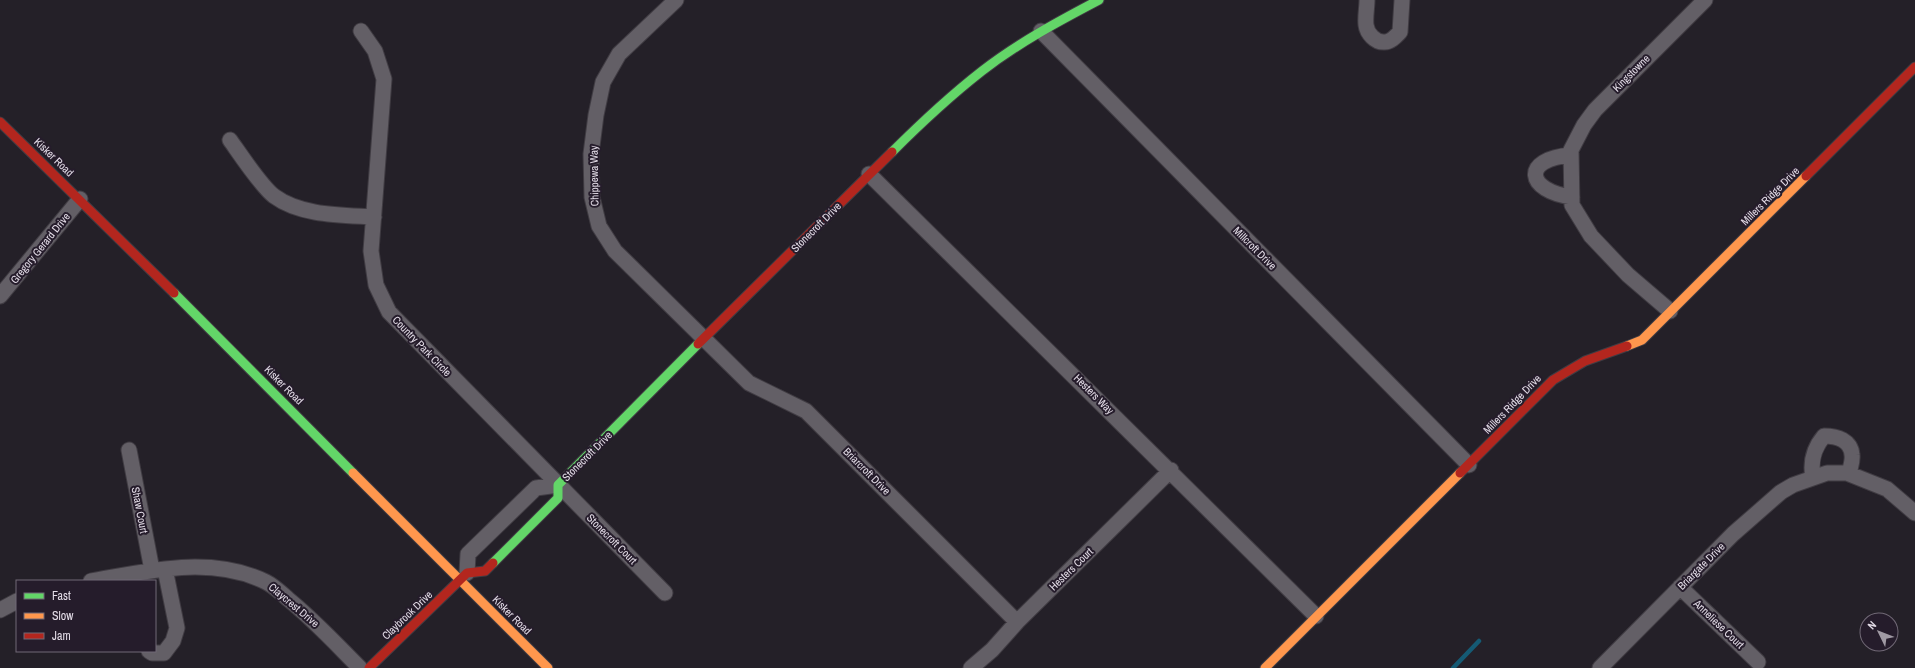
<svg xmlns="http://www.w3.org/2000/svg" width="1915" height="668" viewBox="0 0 1915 668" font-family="'Archivo Narrow',sans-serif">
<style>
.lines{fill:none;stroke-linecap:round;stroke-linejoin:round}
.stream{stroke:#155a74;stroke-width:4.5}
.street-casing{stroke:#403c43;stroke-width:17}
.fast-casing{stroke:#403c43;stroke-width:11}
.slow-casing{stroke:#403c43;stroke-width:11}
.jam-casing{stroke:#403c43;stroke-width:11}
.street{stroke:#635f66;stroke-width:15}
.fast{stroke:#63d668;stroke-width:9}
.slow{stroke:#ff974d;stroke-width:9}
.jam{stroke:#b3261e;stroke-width:9}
.labels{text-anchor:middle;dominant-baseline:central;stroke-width:4;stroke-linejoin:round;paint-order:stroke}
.street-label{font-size:11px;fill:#e3dce7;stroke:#251c2b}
</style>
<rect width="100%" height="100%" fill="#242028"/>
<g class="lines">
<path class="stream" d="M1453 668 1479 641"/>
<defs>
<path id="street" d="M676 0 619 54 603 82 596 115 591 154 592 197 599 226 615 251 749 383 806 411 1017 622
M1367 0C1367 8 1365 17 1366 25 1367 33 1375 43 1385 42 1391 42 1396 36 1400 32L1402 0
M361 31 375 51 384 79 371 251 376 285 389 312 665 593
M1041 31 1469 465
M230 140C240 154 261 186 274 196 301 216 342 215 374 217
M1571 155C1521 159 1526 191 1572 197
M869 174 1316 616
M0 296 80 199
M1670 311 1628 275 1591 236 1572 205 1571 150 1584 125 1595 110 1705 0
M129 450 152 570
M1813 478C1810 462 1813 449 1824 436 1837 436 1851 440 1852 455 1853 461 1850 468 1849 474
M467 573 468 554 536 488 558 485
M91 581C148 571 211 555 266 582 274 586 281 593 288 599 314 620 336 644 360 668
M1680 587 1758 662
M0 610 17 601
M149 651 152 653H164L173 641 177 628 165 569
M971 668 992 650 1017 622 1171 470
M1600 668 1733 534 1781 492 1793 485 1827 473H1847L1887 489 1915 513"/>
<path id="fast" d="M892 152C921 123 950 96 982 71 1018 43 1059 21 1099 0
M174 293 353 473
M493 563 558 498V485L698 344"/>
<path id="slow" d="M1627 346 1642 340 1806 176
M353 473 548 668
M1265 668 1460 473"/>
<path id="jam" d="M0 122 174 293
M1806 176 1915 67
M698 344 892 152
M1460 473 1553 380 1585 361 1627 346
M369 668 467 573 485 571 493 563"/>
</defs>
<use href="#street" class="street-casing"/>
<use href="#fast" class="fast-casing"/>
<use href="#slow" class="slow-casing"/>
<use href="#jam" class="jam-casing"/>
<use href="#street" class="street"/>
<use href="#fast" class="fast"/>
<use href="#slow" class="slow"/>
<use href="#jam" class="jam"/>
</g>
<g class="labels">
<g class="street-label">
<text transform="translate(1631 73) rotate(-45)">Kingstowne</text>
<text transform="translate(54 157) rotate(44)">Kisker Road</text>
<text transform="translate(594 176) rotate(-91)">Chippewa Way</text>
<text transform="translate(1770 196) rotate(-45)">Millers Ridge Drive</text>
<text transform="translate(816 227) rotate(-45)">Stonecroft Drive</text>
<text transform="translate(40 248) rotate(-51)">Gregory Gerard Drive</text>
<text transform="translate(1255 248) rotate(45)">Millcroft Drive</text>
<text transform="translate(422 346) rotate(46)">Country Park Circle</text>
<text transform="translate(284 385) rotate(45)">Kisker Road</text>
<text transform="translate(1094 394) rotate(45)">Hesters Way</text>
<text transform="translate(1512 404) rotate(-46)">Millers Ridge Drive</text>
<text transform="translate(587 456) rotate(-45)">Stonecroft Drive</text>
<text transform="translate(867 471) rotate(45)">Briarcroft Drive</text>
<text transform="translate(140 510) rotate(79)">Shaw Court</text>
<text transform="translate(612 539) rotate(45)">Stonecroft Court</text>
<text transform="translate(1701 566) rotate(-45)">Briargate Drive</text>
<text transform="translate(1071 569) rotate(-44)">Hesters Court</text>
<text transform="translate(294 605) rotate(40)">Claycrest Drive</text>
<text transform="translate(407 615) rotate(-44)">Claybrook Drive</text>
<text transform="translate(512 615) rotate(45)">Kisker Road</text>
<text transform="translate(1719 624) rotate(44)">Anneliese Court</text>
</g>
</g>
<rect x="16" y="580" width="140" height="72" fill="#251c2b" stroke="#716976"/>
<rect x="24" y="593" width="20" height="6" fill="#63d668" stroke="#716976"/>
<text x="52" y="600" font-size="12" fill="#e3dce7">Fast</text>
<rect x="24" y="613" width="20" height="6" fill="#ff974d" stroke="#716976"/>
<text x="52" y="620" font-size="12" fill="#e3dce7">Slow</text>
<rect x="24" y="633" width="20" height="6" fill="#b3261e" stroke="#716976"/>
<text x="52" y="640" font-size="12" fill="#e3dce7">Jam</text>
<g transform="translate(1879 632) rotate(313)"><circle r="19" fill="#251c2b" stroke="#716976"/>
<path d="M0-3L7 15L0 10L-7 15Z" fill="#a09aa4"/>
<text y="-6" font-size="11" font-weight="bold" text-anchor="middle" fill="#e3dce7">N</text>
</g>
</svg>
